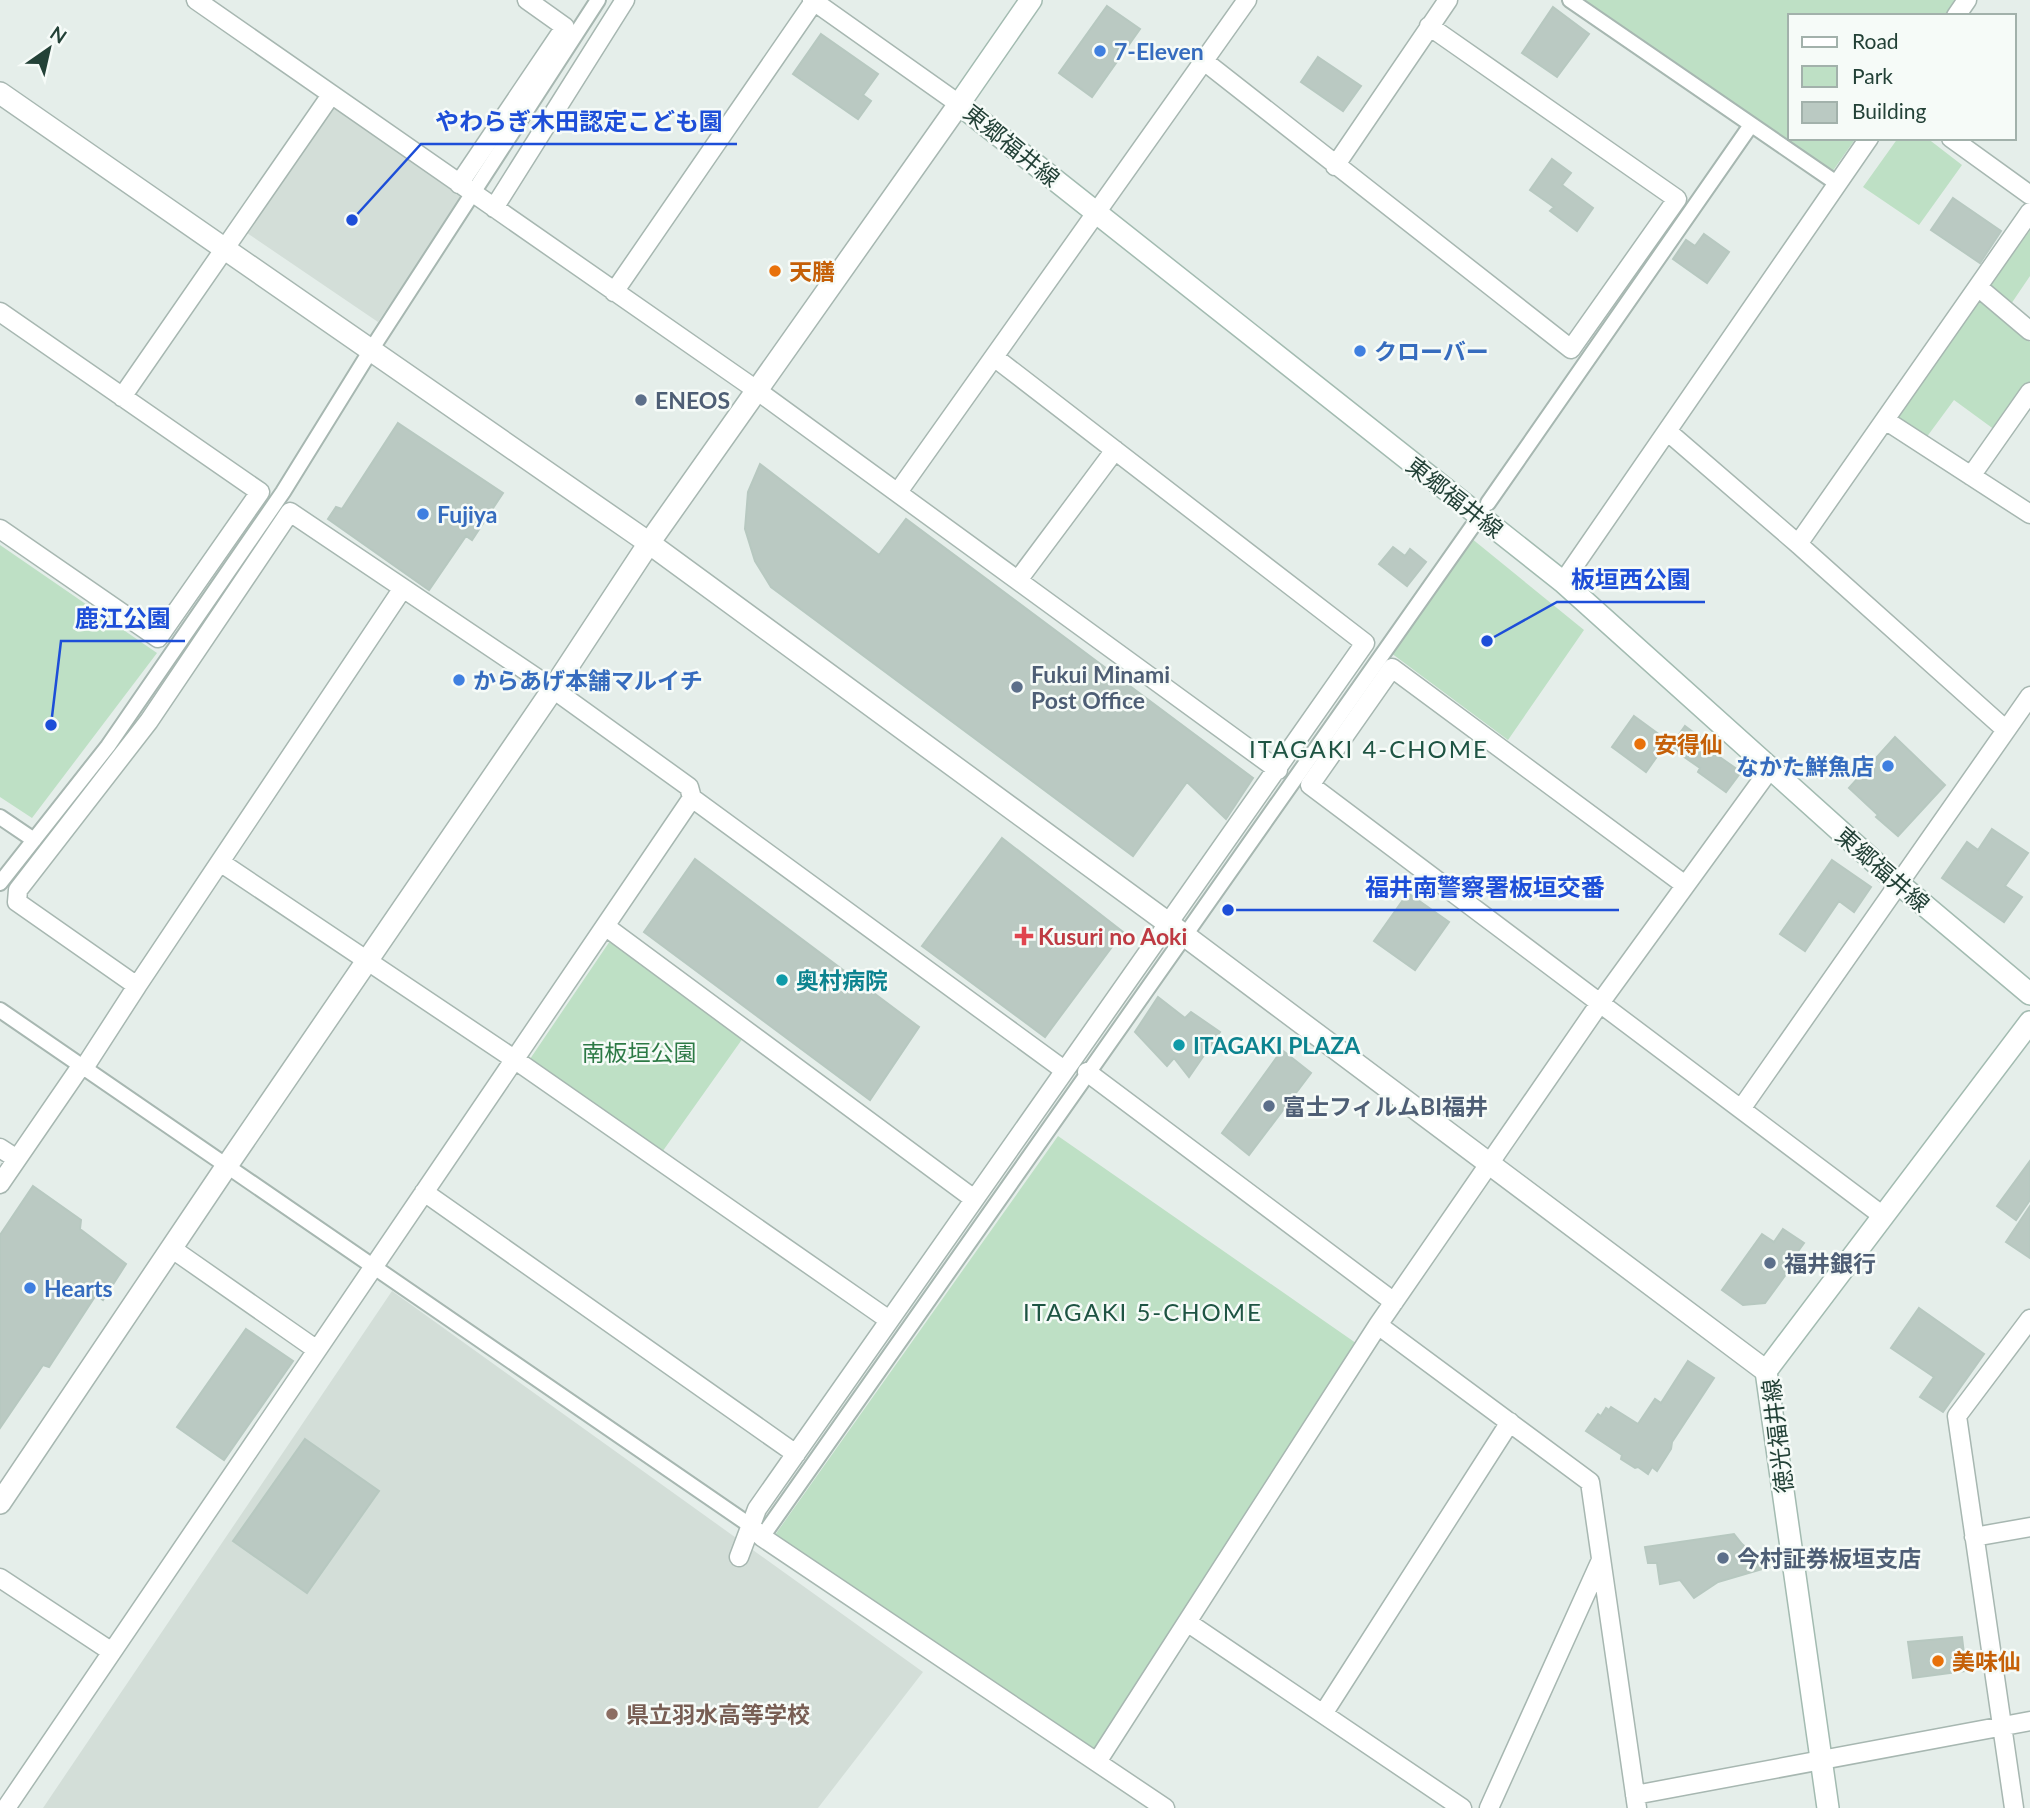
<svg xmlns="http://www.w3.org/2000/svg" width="2030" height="1808" viewBox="0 0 2030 1808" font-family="Lato,'Noto Sans JP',sans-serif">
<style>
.built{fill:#d3ded8}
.green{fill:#bee0c5}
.building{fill:#bac9c2;stroke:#b7c8c0;stroke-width:2}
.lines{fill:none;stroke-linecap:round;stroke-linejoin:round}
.pedestrian-casing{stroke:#a7b7b1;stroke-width:18}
.minor-casing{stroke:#a7b7b1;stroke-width:21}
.tertiary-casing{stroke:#a7b7b1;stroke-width:24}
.secondary-casing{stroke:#a3bbb1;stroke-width:24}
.pedestrian{stroke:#fff;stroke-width:14}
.minor{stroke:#fff;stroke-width:18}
.tertiary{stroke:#fff;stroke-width:21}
.secondary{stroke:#fff;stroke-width:21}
.shop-dot{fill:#3f7fe0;stroke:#f6fbf8;stroke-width:2.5}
.food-dot{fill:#e8710a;stroke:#f6fbf8;stroke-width:2.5}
.service-dot{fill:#5c6f8a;stroke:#f6fbf8;stroke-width:2.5}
.health-dot{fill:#e0444e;stroke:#f6fbf8;stroke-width:2.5}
.culture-dot{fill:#0f9aa8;stroke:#f6fbf8;stroke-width:2.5}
.education-dot{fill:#8d6e63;stroke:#f6fbf8;stroke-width:2.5}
.labels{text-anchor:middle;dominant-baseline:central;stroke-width:5;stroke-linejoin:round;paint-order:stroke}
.shop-label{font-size:23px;font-weight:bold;fill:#366cbe;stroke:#f6fbf8;text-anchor:start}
.street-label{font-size:23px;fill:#234137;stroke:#f6fbf8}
.food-label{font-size:23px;font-weight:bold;fill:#c56008;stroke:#f6fbf8;text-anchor:start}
.service-label{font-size:23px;font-weight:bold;fill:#4e5e75;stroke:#f6fbf8;text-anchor:start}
.health-label{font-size:23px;font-weight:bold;fill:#be3a42;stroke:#f6fbf8;text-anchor:start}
.culture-label{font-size:23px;font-weight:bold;fill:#0d838f;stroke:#f6fbf8;text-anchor:start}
.park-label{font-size:23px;fill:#2c7a45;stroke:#f6fbf8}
.education-label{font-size:23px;font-weight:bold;fill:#785e54;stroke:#f6fbf8;text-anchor:start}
.neighbourhood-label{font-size:24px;letter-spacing:2px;fill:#1e5443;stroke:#f6fbf8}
.leader{fill:none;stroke:#1d4ed8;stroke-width:2.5}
.callout-dot{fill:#1d4ed8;stroke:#f6fbf8;stroke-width:2.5}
.callout-label{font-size:24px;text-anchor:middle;font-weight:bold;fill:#1d4ed8;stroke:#f6fbf8;stroke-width:5;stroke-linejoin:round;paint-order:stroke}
</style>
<rect width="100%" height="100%" fill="#e5eeea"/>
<path class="built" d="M334 105 465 194 378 322 247 233Z
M392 1291 923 1672 818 1808H43Z"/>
<path class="green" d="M1584 0H1955L1944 16H1790V138H1856L1832 172Z
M1898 138H1927L1962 165 1919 225 1863 187Z
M2030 230V276L2009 307 1988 289Z
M1980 300 2030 342V382L1995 430 1954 400 1926 438 1897 417Z
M1471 538 1584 630 1508 740 1391 653Z
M0 545 157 653 32 818 0 797Z
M610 941 743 1038 660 1155 528 1062Z
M1058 1136 1363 1348 1097 1762 770 1542Z"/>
<path class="building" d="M1107 6 1140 29 1092 97 1059 73Z
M1553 7 1589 34 1557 77 1522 53Z
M821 34 878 74 863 95 871 101 858 119 793 74Z
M1318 57 1361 86 1343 111 1301 82Z
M1552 159 1571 173 1562 185 1593 208 1577 231 1550 211 1554 207 1530 190Z
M1953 198 2001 231 1980 263 1931 230Z
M1704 234 1729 252 1707 283 1673 259 1686 240 1695 246Z
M398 423 503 493 472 540 466 536 429 590 328 519 336 507 342 509Z
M760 464 879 555 906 519 1253 778 1226 819 1187 782 1133 856 771 587 755 561 745 529 748 492Z
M1393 547 1405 556 1410 549 1426 562 1407 586 1379 564Z
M1634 716 1668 741 1646 772 1612 747Z
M1685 726 1713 747 1711 751 1741 772 1726 792 1698 772 1700 768 1670 747Z
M1895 737 1945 785 1898 836 1876 817 1878 815 1849 788Z
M1992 829 2028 853 2005 886 2022 897 2004 922 1942 878 1967 842 1978 850Z
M1002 838 1123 932 1045 1037 922 946Z
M695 859 919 1027 870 1100 644 932Z
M1832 860 1871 887 1854 912 1839 901 1805 951 1780 934Z
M1408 893 1449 922 1415 970 1374 941Z
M1158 997 1185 1018 1191 1012 1220 1032 1189 1077 1174 1058 1167 1066 1135 1032Z
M1282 1050 1311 1073 1249 1155 1222 1133Z
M2030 1161V1200L2016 1220 1997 1206Z
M33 1186 81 1220 80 1229 126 1264 103 1300 96 1295 49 1367 43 1365 0 1428V1235Z
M2030 1206V1258L2006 1242Z
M1783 1229 1804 1243 1789 1264 1792 1266 1765 1303 1743 1305 1722 1290 1762 1234 1774 1242Z
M1919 1308 1984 1354 1943 1412 1920 1397 1934 1377 1891 1348Z
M246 1329 293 1361 224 1460 177 1427Z
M1688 1361 1714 1378 1672 1442 1671 1449 1657 1471 1652 1467 1648 1474 1638 1467 1635 1468 1621 1459 1622 1455 1586 1431 1598 1414 1601 1416 1606 1408 1609 1410 1611 1407 1638 1424 1655 1399 1661 1403Z
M305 1439 379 1491 307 1593 233 1541Z
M1734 1534 1742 1544 1769 1567 1718 1582 1694 1598 1680 1580 1660 1584 1657 1563H1648L1645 1547Z
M1962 1637 1966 1671 1913 1678 1908 1642Z"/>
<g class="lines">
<defs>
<path id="pedestrian" d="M1570 0 1832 180
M1488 503 1751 125
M0 817 34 840
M0 883 108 746 283 492 371 350 598 0
M0 1010 751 1526
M762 1537 1472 527"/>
<path id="minor" d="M196 0 755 389 1278 770
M812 0 959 104
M1956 16 1967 0
M1204 61 1571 349 1677 199 1429 26
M1951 138 2030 195
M1335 166 1448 0
M459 184 565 27 527 0
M494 208 625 0
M1978 287 2030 331
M614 292 815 0
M0 312 260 492 158 638 0 529
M122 397 331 95
M1885 420 2030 514
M1667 431 1798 544 2006 730
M1971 476 2030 392
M898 492 1247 0
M1798 544 2030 212
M1018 580 1115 450
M1563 582 1869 138
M403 588 137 986 17 902 18 890 149 721 290 512 553 689 689 787 692 798
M220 862 514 1059 889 1320
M1685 885 1392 668 1310 785 1883 1216
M605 926 974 1199
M84 1068 137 986
M1087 1072 1394 1302
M1741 1109 2030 696
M0 1148 17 1159
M0 1184 81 1066
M424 1192 796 1454
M171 1248 317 1350
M1378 1325 1590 1482 1637 1808
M751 1526 762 1537 1165 1808
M1974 1537 2030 1527
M739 1557 757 1509 1365 643 994 357
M0 1578 112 1652
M1187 1622 1462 1808
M1323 1714 1510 1422
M1097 1762 1378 1325 1600 1003 1770 769
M1635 1795 2030 1721
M6 1808 692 798 1064 1070
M1489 1808 1601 1560
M2014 1808 1957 1416 2030 1319"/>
<path id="tertiary" d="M0 93 649 543 1168 923 1766 1371
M0 1503 226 1167 553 689 649 543 959 104"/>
<path id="secondary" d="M1031 0 959 104 1563 582 1898 883 2030 994
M1828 1808 1766 1371 2030 1022"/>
</defs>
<use href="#pedestrian" class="pedestrian-casing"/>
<use href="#minor" class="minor-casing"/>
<use href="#tertiary" class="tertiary-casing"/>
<use href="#secondary" class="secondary-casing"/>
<use href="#pedestrian" class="pedestrian"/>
<use href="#minor" class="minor"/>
<use href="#tertiary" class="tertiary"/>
<use href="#secondary" class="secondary"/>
</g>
<g class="shop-dot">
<circle cx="1100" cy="51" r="7"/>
<circle cx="1360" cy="351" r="7"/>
<circle cx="423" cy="514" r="7"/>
<circle cx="459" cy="680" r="7"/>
<circle cx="1888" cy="766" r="7"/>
<circle cx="30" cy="1288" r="7"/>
</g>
<g class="food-dot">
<circle cx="775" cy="271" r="7"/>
<circle cx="1640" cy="744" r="7"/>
<circle cx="1938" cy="1661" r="7"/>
</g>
<g class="service-dot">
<circle cx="641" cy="400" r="7"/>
<circle cx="1017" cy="687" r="7"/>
<circle cx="1269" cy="1106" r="7"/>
<circle cx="1770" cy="1263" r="7"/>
<circle cx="1723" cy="1558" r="7"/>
</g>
<path class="health-dot" d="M1020.5 925.5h7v7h7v7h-7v7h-7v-7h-7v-7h7z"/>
<g class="culture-dot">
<circle cx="782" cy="980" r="7"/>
<circle cx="1179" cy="1045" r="7"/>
</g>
<circle class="education-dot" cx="612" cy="1714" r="7"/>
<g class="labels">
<g class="shop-label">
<text x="1114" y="51">7-Eleven</text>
<text x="1374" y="351">クローバー</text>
<text x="437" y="514">Fujiya</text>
<text x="473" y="680">からあげ本舗マルイチ</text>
<text x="1874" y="766" text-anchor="end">なかた鮮魚店</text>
<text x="44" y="1288">Hearts</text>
</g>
<g class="street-label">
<text transform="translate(1012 145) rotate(39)">東郷福井線</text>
<text transform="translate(1455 497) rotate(38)">東郷福井線</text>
<text transform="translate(1883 869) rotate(41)">東郷福井線</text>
<text transform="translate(1777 1436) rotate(-97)">徳光福井線</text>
</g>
<g class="food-label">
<text x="789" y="271">天膳</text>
<text x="1654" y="744">安得仙</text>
<text x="1952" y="1661">美味仙</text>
</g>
<g class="service-label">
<text x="655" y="400">ENEOS</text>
<text x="1031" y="674">Fukui Minami<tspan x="1031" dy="26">Post Office</tspan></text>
<text x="1283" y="1106">富士フィルムBI福井</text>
<text x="1784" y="1263">福井銀行</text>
<text x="1737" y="1558">今村証券板垣支店</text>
</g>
<g class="health-label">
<text x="1038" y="936">Kusuri no Aoki</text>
</g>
<g class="culture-label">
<text x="796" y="980">奥村病院</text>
<text x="1193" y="1045">ITAGAKI PLAZA</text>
</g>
<g class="park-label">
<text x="639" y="1052">南板垣公園</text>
</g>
<g class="education-label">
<text x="626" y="1714">県立羽水高等学校</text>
</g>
<g class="neighbourhood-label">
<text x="1369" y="748">ITAGAKI 4-CHOME</text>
<text x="1143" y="1311">ITAGAKI 5-CHOME</text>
</g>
</g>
<path class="leader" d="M352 220L421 144H737M1487 641L1557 602H1705M51 725L61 641H185M1228 910L1351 910H1619"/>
<g class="callout-dot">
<circle cx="352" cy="220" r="7"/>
<circle cx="1487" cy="641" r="7"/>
<circle cx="51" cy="725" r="7"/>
<circle cx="1228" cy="910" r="7"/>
</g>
<g class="callout-label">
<text x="579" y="130">やわらぎ木田認定こども園</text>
<text x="1631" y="588">板垣西公園</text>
<text x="123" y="627">鹿江公園</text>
<text x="1485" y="896">福井南警察署板垣交番</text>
</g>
<rect x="1788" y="14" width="228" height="126" fill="#f6fbf8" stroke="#a2b1ab" stroke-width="2"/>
<rect x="1802" y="37" width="35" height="10" fill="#ffffff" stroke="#a2b1ab" stroke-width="2"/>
<text x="1852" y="49" font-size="21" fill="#234137">Road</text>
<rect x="1802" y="66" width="35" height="21" fill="#bee0c5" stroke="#a2b1ab" stroke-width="2"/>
<text x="1852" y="84" font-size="21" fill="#234137">Park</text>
<rect x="1802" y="102" width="35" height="21" fill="#bac9c2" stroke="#a2b1ab" stroke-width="2"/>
<text x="1852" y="119" font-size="21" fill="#234137">Building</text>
<g transform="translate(49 49) rotate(34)" stroke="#f6fbf8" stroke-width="5" paint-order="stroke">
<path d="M0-5L12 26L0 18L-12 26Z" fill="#234137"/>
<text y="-10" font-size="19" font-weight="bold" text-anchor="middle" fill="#234137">N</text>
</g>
</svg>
